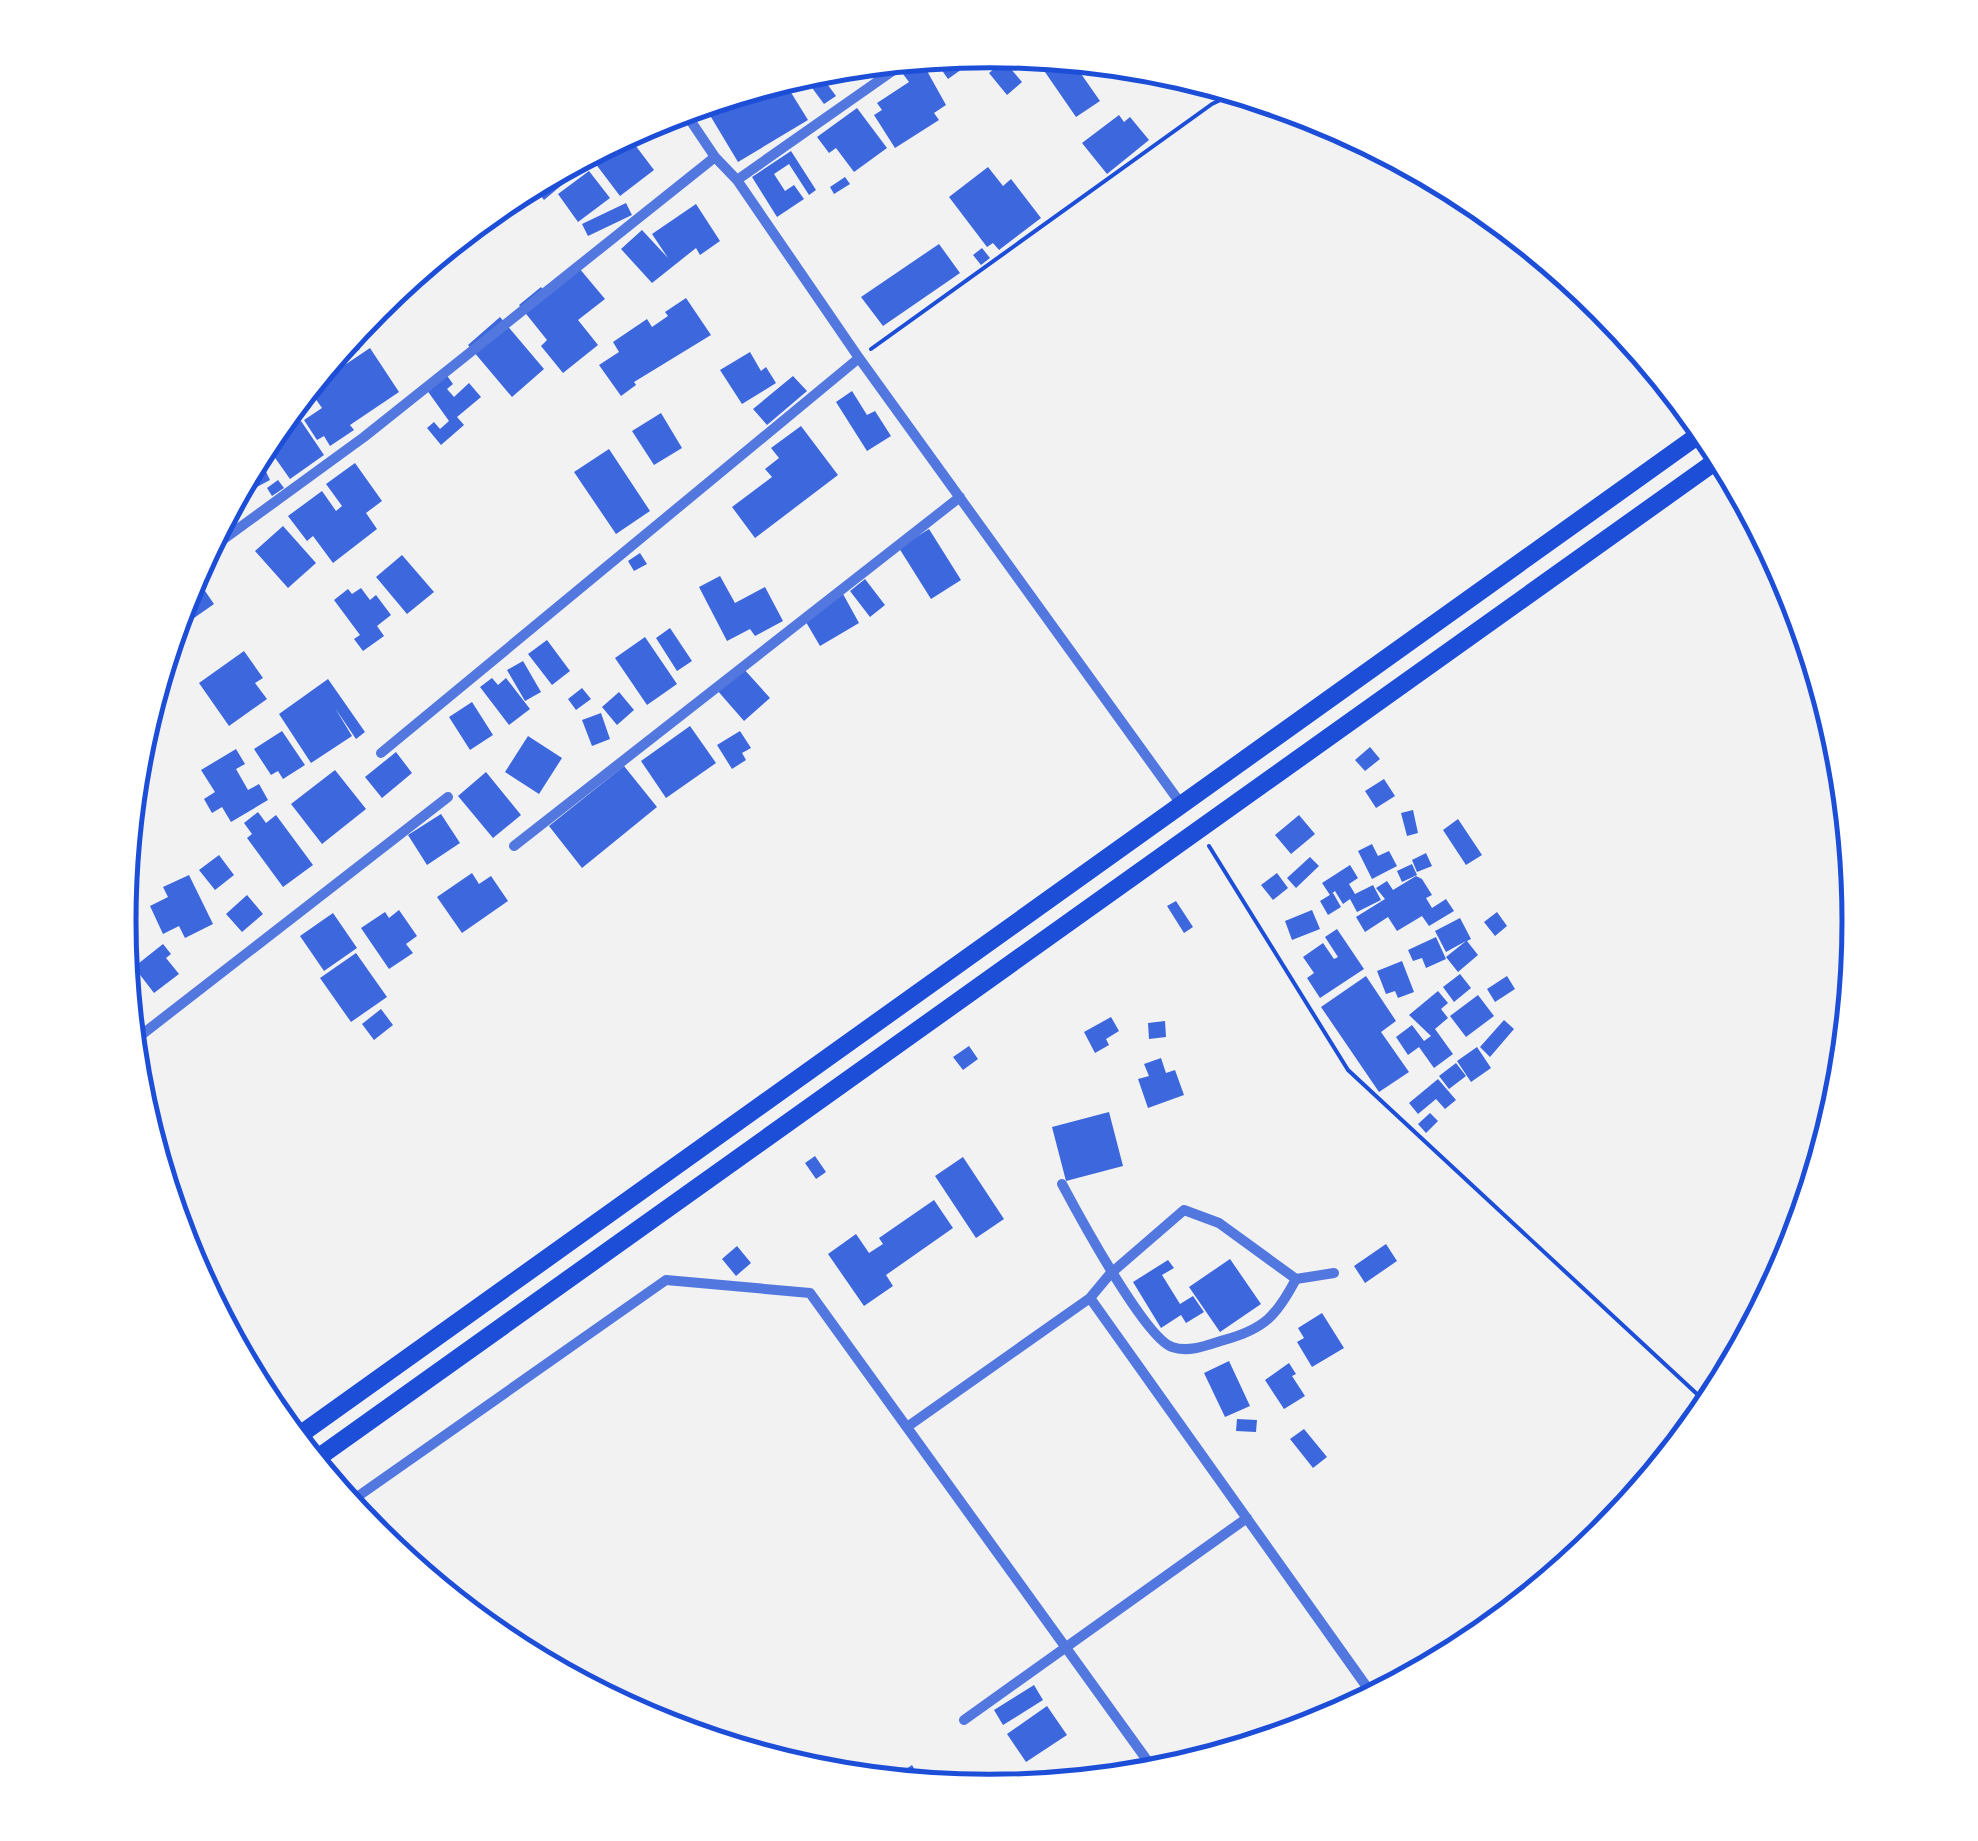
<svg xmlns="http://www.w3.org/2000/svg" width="1978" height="1841" viewBox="0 0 1978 1841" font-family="Poppins,sans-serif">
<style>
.building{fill:#3d67dc}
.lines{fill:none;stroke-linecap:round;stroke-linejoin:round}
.path{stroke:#1d4ed8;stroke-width:4}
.minor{stroke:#5277de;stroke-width:10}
.trunk{stroke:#1d4ed8;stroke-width:18}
.rim{fill:none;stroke:#1d4ed8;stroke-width:5}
</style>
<rect width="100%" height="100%" fill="#f2f2f2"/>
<path class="building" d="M971 52 976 59 948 79 932 56Z
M1042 55 1070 58 1100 101 1076 117 1036 59Z
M1004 61 1022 82 1007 95 989 73Z
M922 62 946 105 934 113 939 120 895 148 874 115 882 110 877 103 909 82 903 74Z
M816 68 819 73 806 82 800 73Z
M822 77 836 96 824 104 810 85Z
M782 78 808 120 738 162 708 112 732 97 730 94Z
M857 108 887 148 854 172 836 148 829 153 817 137Z
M1119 115 1124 122 1130 117 1149 140 1107 174 1082 143Z
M629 137 654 170 620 196 595 163Z
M791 151 816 190 809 195 789 164 774 174 785 191 794 185 804 199 777 217 752 177Z
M988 167 1003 186 1011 179 1041 218 999 250 993 243 987 247 949 197Z
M554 171 563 184 544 200 534 187Z
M589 171 610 198 578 222 558 194Z
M845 177 850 184 834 194 830 187Z
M626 203 632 215 588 236 582 224Z
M696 204 720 241 700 255 696 248 652 283 621 249 642 230 668 258 652 234Z
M939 244 960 273 883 326 861 297Z
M982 248 990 258 981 265 973 255Z
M579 268 605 299 578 320 598 345 563 373 541 346 547 340 519 305 541 287 547 294Z
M686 298 711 335 634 382 636 385 621 396 599 365 619 352 613 342 647 319 652 327 668 316 665 312Z
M500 317 544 369 512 397 468 345Z
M350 336 360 349 322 377 318 372Z
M370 348 399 392 350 425 354 430 330 446 324 436 317 440 304 420 322 408 315 398 289 416 286 412 310 383 312 387Z
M750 352 761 371 766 367 776 383 742 404 720 370Z
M443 370 453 384 447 389 454 397 469 383 481 397 457 417 464 425 441 445 427 428 434 422 440 429 449 421 424 386Z
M793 376 807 391 767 425 753 409Z
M852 391 867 415 875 411 891 436 867 451 836 402Z
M661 413 682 448 654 465 632 431Z
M301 421 324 455 290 479 266 445Z
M801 426 838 475 755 538 732 507 772 477 765 469 779 458 771 448Z
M609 449 650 511 616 534 574 472Z
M257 453 270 480 238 497 236 492Z
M355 463 382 501 366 513 377 529 333 563 313 536 307 541 288 516 322 491 336 511 342 506 326 484Z
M278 480 284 488 272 496 267 488Z
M283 526 316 563 288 588 255 551Z
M929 529 961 580 931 599 899 548Z
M640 553 647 564 634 571 628 561Z
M402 555 434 592 407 614 376 577Z
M194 575 214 604 184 625 177 614 185 587Z
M720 576 735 603 765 587 783 621 755 636 750 629 727 641 699 587Z
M865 579 885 605 870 617 850 591Z
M361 588 370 600 376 595 391 615 377 626 384 636 363 651 354 639 360 635 334 600 348 589 352 594Z
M843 594 859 623 820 646 803 617Z
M670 628 692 661 677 671 656 638Z
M645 637 677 684 647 705 615 658Z
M547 640 570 671 552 685 528 654Z
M244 651 263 678 255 683 267 699 229 726 199 683Z
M523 661 541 692 525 701 507 670Z
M742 667 770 698 744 721 717 690Z
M492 678 498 685 506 678 530 709 509 725 480 687Z
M328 679 365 732 356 739 335 708 352 736 311 763 279 714Z
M582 688 591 699 576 710 568 699Z
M619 692 634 710 617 725 602 707Z
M472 702 493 735 470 750 449 717Z
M601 713 610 739 592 746 582 720Z
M690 726 716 763 666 798 641 761Z
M282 731 305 765 283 779 278 771 271 775 254 749Z
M740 731 751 748 742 753 746 760 732 769 717 745Z
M528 736 562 758 539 794 505 772Z
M1370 747 1380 759 1365 771 1355 760Z
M236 749 245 764 236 769 248 790 259 784 268 800 231 822 222 807 212 813 204 799 215 792 201 770Z
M396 752 412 773 382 798 365 777Z
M624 766 657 807 582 868 549 826Z
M335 770 366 809 322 844 291 804Z
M486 772 521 815 493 838 458 796Z
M1384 779 1395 796 1376 808 1365 791Z
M1413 810 1418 833 1407 836 1401 813Z
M258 812 266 823 276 815 313 865 283 887 247 838 252 834 244 823Z
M441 814 460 843 427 865 408 835Z
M1299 815 1315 834 1291 854 1275 835Z
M1458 819 1482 855 1466 865 1443 830Z
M1372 844 1378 856 1389 851 1397 866 1372 879 1358 851Z
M1426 853 1432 866 1417 872 1412 860Z
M219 855 234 875 215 890 199 870Z
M1310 857 1319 866 1296 888 1287 878Z
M1412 864 1417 875 1402 882 1397 871Z
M1350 865 1358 878 1349 884 1355 894 1373 885 1381 900 1357 912 1350 899 1343 904 1335 891 1330 895 1322 883Z
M472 873 479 884 491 876 508 901 462 933 437 897Z
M1277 873 1288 888 1273 900 1261 885Z
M189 875 213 924 185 938 179 926 163 934 150 906 168 897 163 887Z
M1416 876 1422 879 1432 895 1426 898 1432 908 1446 899 1454 911 1429 926 1422 916 1397 931 1388 917 1365 932 1356 917 1385 899 1376 888 1387 881 1393 890Z
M122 882 133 898 120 907Z
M1333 893 1341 907 1328 915 1320 901Z
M247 895 263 914 242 932 226 914Z
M1176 901 1193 927 1184 933 1167 906Z
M399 910 417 936 406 944 413 953 389 969 361 928 385 912 389 918Z
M1312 910 1320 929 1292 940 1285 921Z
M1497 912 1507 926 1495 936 1484 922Z
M333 913 357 948 324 971 300 936Z
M1460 918 1471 939 1467 941 1478 955 1458 972 1446 957 1466 941 1446 952 1435 931Z
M1337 929 1364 969 1320 998 1307 978 1314 973 1303 957 1323 943 1334 959 1338 957 1325 937Z
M1436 937 1446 959 1426 968 1422 958 1413 961 1408 950Z
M163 944 171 954 166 958 179 974 154 993 134 967Z
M356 953 387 997 351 1022 320 978Z
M1402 961 1414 992 1398 998 1395 991 1386 994 1377 971Z
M1460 974 1471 988 1454 1002 1443 987Z
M1366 976 1396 1021 1381 1032 1409 1072 1379 1092 1321 1007Z
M1507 976 1515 989 1495 1002 1487 989Z
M1438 991 1448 1003 1441 1009 1448 1018 1435 1029 1453 1054 1434 1068 1419 1047 1408 1055 1396 1037 1412 1025 1424 1041 1431 1036 1409 1015Z
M1478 995 1494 1016 1466 1037 1450 1016Z
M381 1009 393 1025 374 1040 362 1024Z
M1111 1017 1119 1031 1106 1039 1109 1045 1095 1053 1084 1032Z
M1504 1020 1514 1029 1490 1057 1480 1047Z
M1165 1021 1166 1037 1149 1039 1148 1023Z
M969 1046 978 1059 963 1070 953 1057Z
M1477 1047 1491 1068 1471 1082 1457 1061Z
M1161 1058 1166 1073 1175 1070 1184 1095 1148 1108 1138 1079 1149 1076 1144 1064Z
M1456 1063 1466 1076 1449 1089 1439 1076Z
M1438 1079 1456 1100 1445 1109 1436 1099 1418 1114 1409 1103Z
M1109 1112 1123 1166 1066 1181 1052 1127Z
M1430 1113 1438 1121 1426 1133 1418 1124Z
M815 1156 826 1172 816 1179 805 1163Z
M963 1157 1004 1219 976 1238 935 1176Z
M934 1200 953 1228 886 1275 893 1286 864 1306 828 1254 856 1234 869 1253 883 1244 879 1238Z
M1386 1244 1397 1261 1365 1283 1354 1266Z
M737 1246 751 1263 736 1276 722 1259Z
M1230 1259 1261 1304 1220 1332 1189 1287Z
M1168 1260 1174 1268 1162 1275 1180 1304 1193 1296 1204 1312 1186 1323 1181 1315 1161 1328 1133 1282Z
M1322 1313 1344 1348 1312 1367 1297 1342 1304 1338 1298 1328Z
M1229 1361 1250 1406 1225 1417 1204 1373Z
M1289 1363 1296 1374 1292 1376 1305 1396 1284 1409 1265 1380Z
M1237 1419 1257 1420 1256 1432 1236 1431Z
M1304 1429 1327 1457 1313 1468 1290 1439Z
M1034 1685 1043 1700 1003 1725 994 1710Z
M1047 1706 1067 1735 1026 1762 1007 1734Z
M912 1765 924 1785 888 1781Z"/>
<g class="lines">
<path class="path" d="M871 349 1212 104 1239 91
M1209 846 1348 1070 1711 1407"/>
<path class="minor" d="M682 108 715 157 737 180 859 358 1181 804
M737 180 911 58
M202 555 364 437 715 157
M381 753 859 358
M514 846 960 497
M131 1043 448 797
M1062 1184C1078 1214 1145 1338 1172 1347 1189 1353 1208 1345 1224 1340 1265 1329 1277 1315 1296 1279
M1090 1298 1374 1697
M907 1427 1090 1298 1110 1274 1184 1210 1219 1223 1296 1279 1334 1273
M347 1504 666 1280 810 1293 1157 1774
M964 1720 1247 1518"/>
<path class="trunk" d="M294 1439 1707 429
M312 1462 1723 456"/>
</g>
<path d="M0 0H1978V1841H0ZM136 921a853 853 0 1 1 1706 0a853 853 0 1 1-1706 0Z" fill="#fff" fill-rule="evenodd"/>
<path class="rim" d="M136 921a853 853 0 1 1 1706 0a853 853 0 1 1-1706 0Z"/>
</svg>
